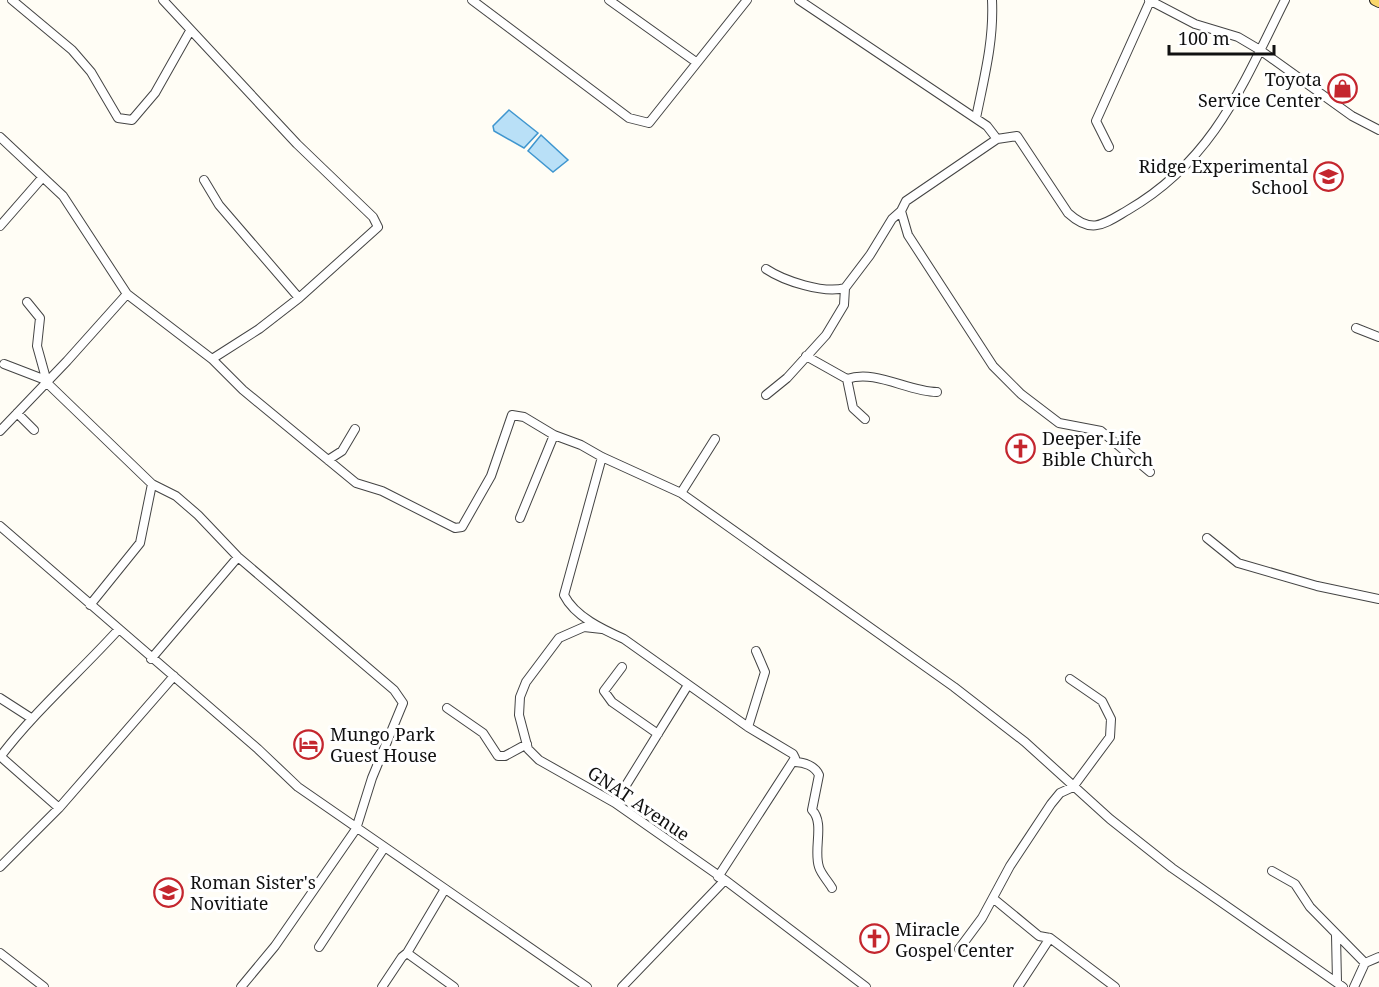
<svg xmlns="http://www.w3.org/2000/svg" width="1379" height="987" viewBox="0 0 1379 987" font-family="'Noto Serif',serif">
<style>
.water{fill:#b9e0f7;stroke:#3f96cf;stroke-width:1.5}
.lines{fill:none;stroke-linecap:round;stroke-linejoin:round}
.minor-casing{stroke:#444;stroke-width:10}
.major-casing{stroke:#222;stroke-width:12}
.minor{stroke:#fff;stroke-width:8}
.major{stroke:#f9d66b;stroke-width:10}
.labels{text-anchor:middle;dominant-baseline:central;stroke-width:6;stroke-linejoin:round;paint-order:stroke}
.poi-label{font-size:18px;fill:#111;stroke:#fff;text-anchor:start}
.street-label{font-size:18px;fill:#111;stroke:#fff}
</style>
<rect width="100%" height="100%" fill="#fffdf5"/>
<path class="water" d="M509 110 538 133 524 148 494 131 493 126Z
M541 135 568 160 553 172 528 151Z"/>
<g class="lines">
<defs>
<path id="minor" d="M12 0 72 50 91 72 118 118 132 120 155 93 190 31
M472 0 629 118 649 123 747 0
M609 0 696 62
M799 0 987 126 997 139 1017 136 1068 213C1092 235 1104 224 1128 210 1214 160 1243 84 1285 0
M1149 0 1195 24 1238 37 1260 50 1352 116 1379 130
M976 118C984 78 994 41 992 0
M0 137 63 196 127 294 212 359 259 329 299 298 378 227 373 217 297 144 163 0
M997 139 906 201 901 211 908 235 993 366 1021 394 1059 423 1101 431 1150 472
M1109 147 1096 121 1150 1
M204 180 219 205 299 298
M0 226 42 178
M766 269C784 281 824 294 845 288
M27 302 40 318 37 346 47 382
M1356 328 1379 337
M806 356 847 379 853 408 865 419
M212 359 243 390 356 483 382 491 455 528 462 527 491 476 512 415 524 417 554 435 581 445 602 457 681 493 954 687 1025 742 1110 819 1172 868 1343 987
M4 364 43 379 152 484 176 496 198 515 238 557 394 690 403 703 372 778 356 829 275 946 241 987
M847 379C876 369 908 392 937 392
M766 395 787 378 826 335 844 305 845 288 870 255 892 219 901 211
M17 413 34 430
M0 431 67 361 127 294
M602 457 564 595C575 617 604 630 624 639L748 727 793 754 795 758 718 877
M328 460 342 451 355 429
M681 493 715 439
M520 518 554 435
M0 526 258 749 298 787 587 987
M1207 538 1238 563 1317 586 1379 599
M90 605 140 543 152 484
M602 629 584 627 559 638 526 682 520 697 519 715 528 749 539 760 615 803 725 880 866 987
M151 659 238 557
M622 667 604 691 612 702 658 734
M0 698 31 718
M447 708 483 733 498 756H505L527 744
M748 727 765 672 756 651
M0 756 59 808
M0 757C35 711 79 673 118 630
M795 762C804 762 815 766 819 775L812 810C825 823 813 849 819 867 821 874 828 881 832 888
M615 803 688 685
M0 867 59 808 174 676
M1272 871 1295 884 1310 907 1365 963 1354 987
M994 899 1039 936 1050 938 1115 987
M1336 935 1337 982
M319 947 384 848
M959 949 982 918 1010 866 1051 804 1060 793 1073 787 1110 737 1111 719 1102 701 1070 679
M0 953 44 987
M407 953 445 889
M1365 963 1379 957
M382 987 402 957 407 953 454 987
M622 987 725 880
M1018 987 1050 938"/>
<path id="major" d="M1375 0 1379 2"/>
</defs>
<use href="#minor" class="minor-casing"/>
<use href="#major" class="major-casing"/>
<use href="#minor" class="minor"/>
<use href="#major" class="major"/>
</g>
<defs>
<symbol id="shop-ring" viewBox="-11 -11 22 22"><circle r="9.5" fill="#fff" stroke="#c4262e" stroke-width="1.5"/><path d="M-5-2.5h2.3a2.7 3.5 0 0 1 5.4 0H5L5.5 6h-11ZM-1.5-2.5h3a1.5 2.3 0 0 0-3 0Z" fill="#c4262e"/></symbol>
<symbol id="school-ring" viewBox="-11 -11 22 22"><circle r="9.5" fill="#fff" stroke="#c4262e" stroke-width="1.5"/><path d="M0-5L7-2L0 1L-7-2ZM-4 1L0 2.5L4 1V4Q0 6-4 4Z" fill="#c4262e"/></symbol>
<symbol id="church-ring" viewBox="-11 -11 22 22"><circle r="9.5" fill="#fff" stroke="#c4262e" stroke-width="1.5"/><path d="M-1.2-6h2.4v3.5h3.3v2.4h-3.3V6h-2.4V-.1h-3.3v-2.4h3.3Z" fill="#c4262e"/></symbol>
<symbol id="hotel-ring" viewBox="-11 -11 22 22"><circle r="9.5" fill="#fff" stroke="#c4262e" stroke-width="1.5"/><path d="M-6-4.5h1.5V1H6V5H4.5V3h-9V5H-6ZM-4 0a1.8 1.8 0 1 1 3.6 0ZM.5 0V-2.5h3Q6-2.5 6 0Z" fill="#c4262e"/></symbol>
</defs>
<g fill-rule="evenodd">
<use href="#shop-ring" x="1326" y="72" width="33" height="33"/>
<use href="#school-ring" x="1312" y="160" width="33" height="33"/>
<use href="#church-ring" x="1004" y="432" width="33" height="33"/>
<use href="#hotel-ring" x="292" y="728" width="33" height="33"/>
<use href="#school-ring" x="152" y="876" width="33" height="33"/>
<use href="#church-ring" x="858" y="922" width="33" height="33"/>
</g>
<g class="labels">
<g class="poi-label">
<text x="1322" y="79" text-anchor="end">Toyota<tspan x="1322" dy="21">Service Center</tspan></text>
<text x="1308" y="166" text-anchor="end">Ridge Experimental<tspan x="1308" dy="21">School</tspan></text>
<text x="1042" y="438">Deeper Life<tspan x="1042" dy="21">Bible Church</tspan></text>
<text x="330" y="734">Mungo Park<tspan x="330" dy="21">Guest House</tspan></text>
<text x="190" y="882">Roman Sister's<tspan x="190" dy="21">Novitiate</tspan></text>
<text x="895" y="929">Miracle<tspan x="895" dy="21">Gospel Center</tspan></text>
</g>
<g class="street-label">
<text transform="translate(639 803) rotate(34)">GNAT Avenue</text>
</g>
</g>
<path d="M1169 45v9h105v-9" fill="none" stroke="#111111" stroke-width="3"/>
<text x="1178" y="45" font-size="18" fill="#111111" stroke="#ffffff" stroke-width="4.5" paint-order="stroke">100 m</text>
</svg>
